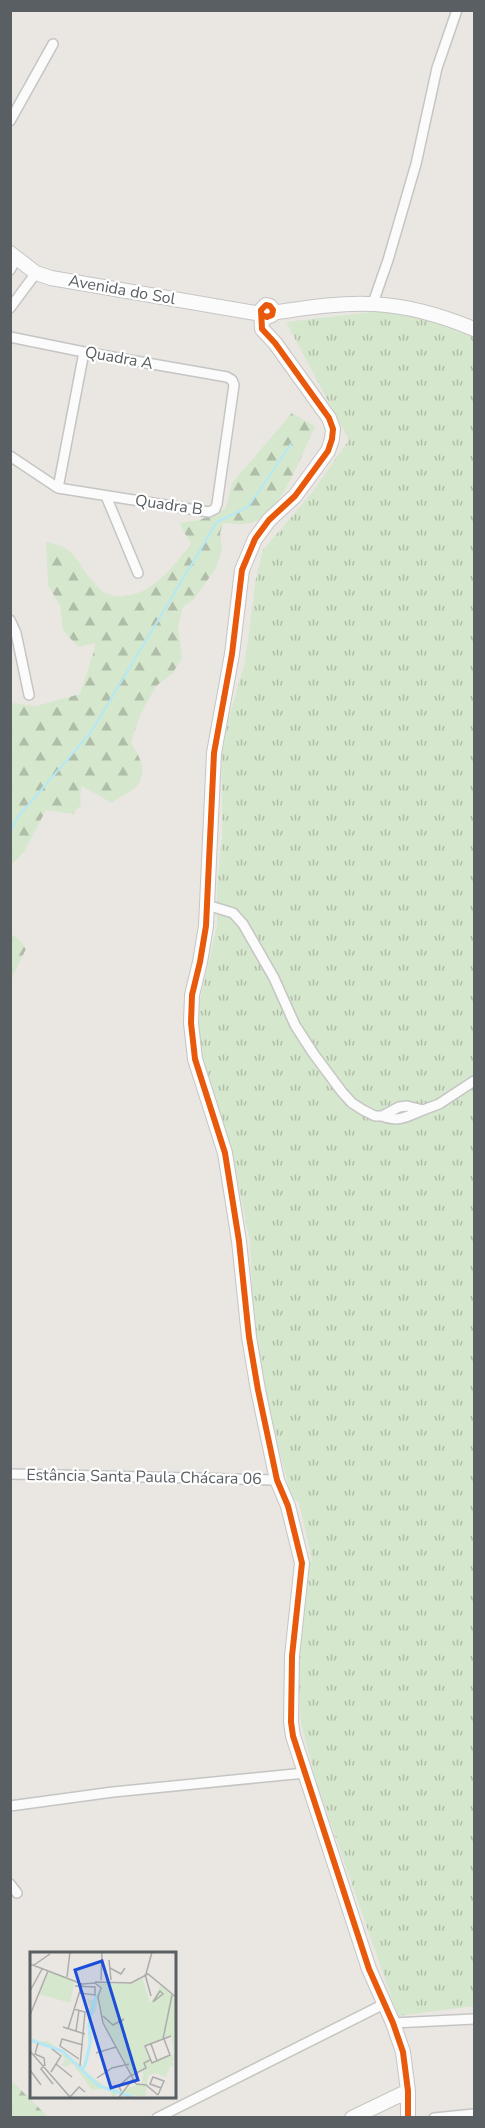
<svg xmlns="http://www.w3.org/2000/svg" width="485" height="2128" viewBox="0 0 485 2128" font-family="'Nunito Sans',sans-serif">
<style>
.grass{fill:url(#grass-tufts)}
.forest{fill:url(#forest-firs)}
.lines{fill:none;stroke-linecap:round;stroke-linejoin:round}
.stream{stroke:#b5e8f7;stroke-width:2}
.street-casing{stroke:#c5c5c4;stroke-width:12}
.secondary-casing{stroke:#c5c5c4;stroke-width:16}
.street{stroke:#fcfbfb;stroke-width:9}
.secondary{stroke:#fcfbfb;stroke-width:14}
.cycleway-casing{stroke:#fff;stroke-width:10}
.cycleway{stroke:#e8590c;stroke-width:6}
.labels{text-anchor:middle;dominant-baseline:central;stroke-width:4.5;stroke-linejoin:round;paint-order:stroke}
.street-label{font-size:16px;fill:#595f62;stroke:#fff}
.inset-river{fill:none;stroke:#b5e8f7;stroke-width:3}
.inset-road{fill:none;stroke:#acadab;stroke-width:1.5}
.view{fill:#1d4ed8;fill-opacity:0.15;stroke:#1d4ed8;stroke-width:3}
.inset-edge{fill:none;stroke:#595f62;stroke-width:3}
</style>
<defs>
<pattern id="grass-tufts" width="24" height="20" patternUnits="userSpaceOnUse" patternTransform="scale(1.5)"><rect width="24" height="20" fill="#d5e7cc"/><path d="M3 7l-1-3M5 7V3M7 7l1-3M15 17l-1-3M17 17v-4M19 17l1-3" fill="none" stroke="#b0bea9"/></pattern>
<pattern id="forest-firs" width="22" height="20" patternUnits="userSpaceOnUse" patternTransform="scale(1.5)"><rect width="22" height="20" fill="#d5e7cc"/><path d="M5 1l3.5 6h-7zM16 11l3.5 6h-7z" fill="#b0bea9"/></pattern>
</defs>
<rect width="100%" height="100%" fill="#eae7e3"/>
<path class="grass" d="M380 311 435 322 474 338V2006L398 2016 316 1781 301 1723 297 1661 307 1568 312 1560 299 1502 292 1499 261 1379 254 1342 250 1242 233 1157 204 1064 199 1028 200 1000 217 926V885L222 836V756L228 721 245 662 256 578 263 550 311 494 349 440 286 322Z"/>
<path class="forest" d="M292 413 315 426C303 452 282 510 256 521 247 525 234 524 223 523L220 533 222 549 216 568 194 599 183 607 178 627 182 658 172 674 156 686 140 715 131 742C140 758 151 775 132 790 125 795 118 798 112 803L82 786 80 795 81 805 72 814 46 810 24 852 11 865V703L36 706 80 694 94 651 95 643 78 647 63 630 60 606 48 585 46 542C78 547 76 564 96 585 104 594 113 597 124 596 155 593 173 566 191 544L179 523 200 520 226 508 232 483Z
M11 934 18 938 26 949 11 979Z
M11 2080 48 2117H11Z"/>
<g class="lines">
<path class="stream" d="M10 833 17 818 91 732 217 522 248 507 291 444"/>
<defs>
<path id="street" d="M10 121 53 44
M10 270 16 259
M373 303 388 260 416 164 437 68 457 10
M10 308 36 273
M10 337 84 352 227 377 232 380 234 385 217 504 215 509 209 512 58 488 10 456
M58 488 84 352
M106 496 138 573
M10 620 16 633 29 695
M207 905 233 913 243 924 274 978 295 1025 313 1053 342 1092 352 1103 363 1110 375 1116H382L399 1107 407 1106 423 1110 439 1104 474 1081
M382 1116C397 1123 409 1116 423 1110
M10 1474 277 1480
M10 1806 113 1792 305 1773
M10 1884 17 1893
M393 2023 474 2019
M157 2118 384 2004
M434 2118 474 2114"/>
<path id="secondary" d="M10 253 36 273 51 278 261 314
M272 313C354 300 397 297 474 329
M262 315 267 317 272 315 273 310 270 306 266 305 261 310 262 329 275 343 329 418 333 429 332 439 328 451 295 496 269 520 255 539 242 570 232 654 214 753 206 926 200 962 192 995 191 1023 195 1059 225 1153 239 1241 249 1337 258 1390 277 1480 288 1506 302 1563 292 1656 291 1722 293 1736 369 1969 393 2023 403 2052 408 2091V2118
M352 2118 408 2091"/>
</defs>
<use href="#street" class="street-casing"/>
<use href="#secondary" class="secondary-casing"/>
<use href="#street" class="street"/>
<use href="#secondary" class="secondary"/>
<defs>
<path id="cycleway" d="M262 315 267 317 272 315 273 310 270 306 266 305 261 310 262 329 275 343 329 418 333 429 332 439 328 451 295 496 269 520 255 539 242 570 232 654 214 753 206 926 200 962 192 995 191 1023 195 1059 225 1153 239 1241 249 1337 258 1390 277 1480 288 1506 302 1563 292 1656 291 1722 293 1736 369 1969 393 2023 403 2052 408 2091V2118"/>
</defs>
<use href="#cycleway" class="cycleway-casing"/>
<use href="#cycleway" class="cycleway"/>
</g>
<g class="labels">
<g class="street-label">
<text transform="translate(122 290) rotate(10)">Avenida do Sol</text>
<text transform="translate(119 358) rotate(10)">Quadra A</text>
<text transform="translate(169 505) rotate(8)">Quadra B</text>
<text transform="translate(144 1477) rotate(1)">Estância Santa Paula Chácara 06</text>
</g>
</g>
<g transform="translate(30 1952)">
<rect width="146" height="146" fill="#eae7e3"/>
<path d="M19 19 45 29 40 51 9 42ZM112 25 120 51 132 32 142 43 133 86 115 94 120 107 115 116 102 123 74 71 69 44 72 36 66 31 98 32Z" fill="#d5e7cc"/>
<path d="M70 36 66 59 60 66 63 89 54 119 75 134 91 139 112 131 114 112 144 102 141 84 134 86 142 44 145 45V109H142L145 115 141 113 136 125 125 121 118 124 115 145 89 141 83 145 78 136 62 138 42 111 36 115 31 113 35 108 31 100 0 90 17 89 53 114 59 91V62L55 59 61 55 57 47 63 48Z" fill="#d5e7cc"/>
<path class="inset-river" d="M1 88 32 99 69 134 102 145M50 117 55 114 60 92 59 72 66 43"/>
<path class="inset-road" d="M79 8 81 28M0 12 52 32 65 31M4 13 20 2M80 16 91 22 95 16M115 22 121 44M116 22 122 0M37 25 40 0M71 28 72 0M65 30 101 31 118 22 146 45M65 31 71 36 68 45 73 71 106 132M45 34 65 35V43L49 41M0 39 12 17M130 39 133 42 123 50ZM44 57 55 60 50 114M0 63 18 19M73 64 83 73 94 67 91 70M33 75 55 82M38 77 52 32M46 79 49 58M133 87 142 43M134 87 140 103 122 111 115 94 141 84M8 91 5 102 14 106 15 114M121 92 127 109M0 99 40 145 49 135 55 140M66 101 86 95M49 107 30 94 32 87 53 93M26 112 42 125M14 113 11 117 23 132M0 118 11 133M21 120 31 104 22 97M101 124 116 116 114 111 120 108M67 126 82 116 99 112M106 132 116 133 128 143M91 139 89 134 101 123M128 143 131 136 120 132 123 125 134 129 131 136M89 145 103 127"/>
<path class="view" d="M72 9 108 128 81 136 45 18Z"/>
<rect width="146" height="146" class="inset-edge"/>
</g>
<rect width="485" height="2128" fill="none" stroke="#595f62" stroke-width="24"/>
</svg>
